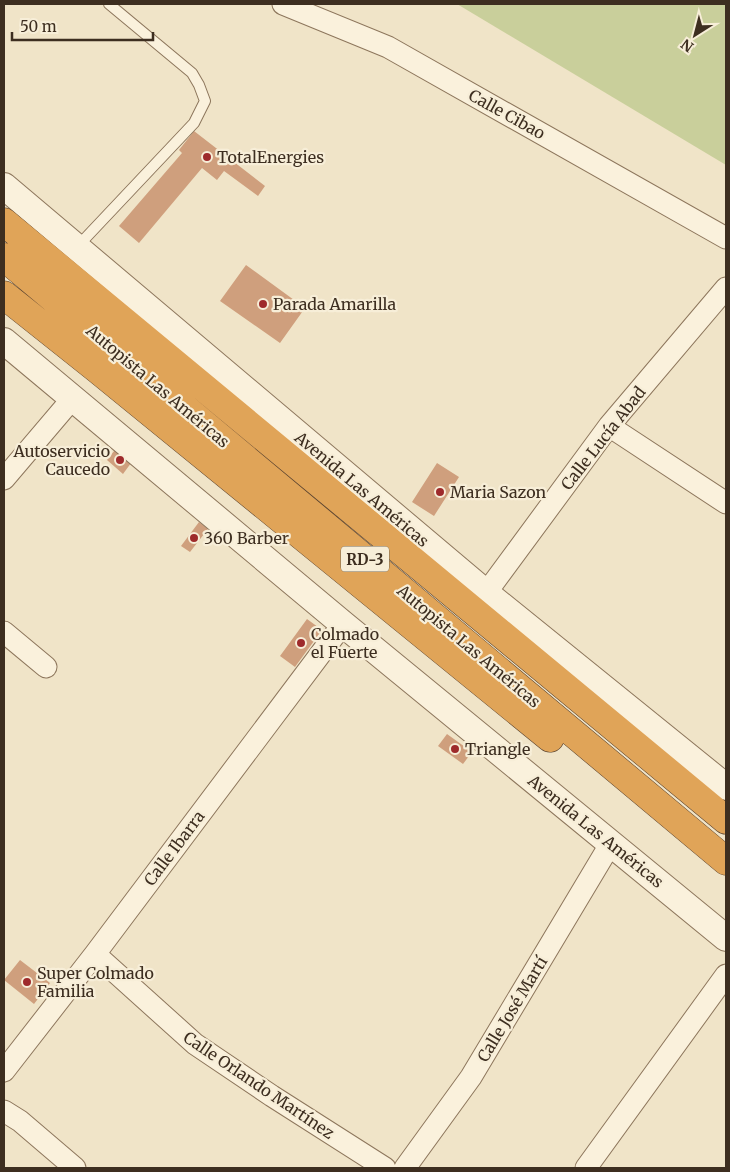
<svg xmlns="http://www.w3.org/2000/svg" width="730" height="1172" viewBox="0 0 730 1172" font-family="Merriweather,serif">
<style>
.green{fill:#c9cf9b}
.building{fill:#cf9f7d}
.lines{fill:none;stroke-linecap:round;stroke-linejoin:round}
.service-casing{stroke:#8d765c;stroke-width:12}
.minor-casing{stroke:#8d765c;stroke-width:23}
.tertiary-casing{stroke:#8d765c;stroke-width:28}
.motorway-casing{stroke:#5b4430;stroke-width:29}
.service{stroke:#faf1dc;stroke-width:10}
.minor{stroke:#faf1dc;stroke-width:21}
.tertiary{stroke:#faf1dc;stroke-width:26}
.motorway{stroke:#e0a458;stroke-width:28}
.poi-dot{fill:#9e2a2b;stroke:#f7eed8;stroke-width:2}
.labels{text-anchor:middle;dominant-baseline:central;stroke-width:4.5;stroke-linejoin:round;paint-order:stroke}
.shield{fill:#f7eed8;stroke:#756857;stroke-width:1}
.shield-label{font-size:15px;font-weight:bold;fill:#3d2e20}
.street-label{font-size:16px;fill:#3d2e20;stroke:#f7eed8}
.poi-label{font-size:16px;fill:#3d2e20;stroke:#f7eed8;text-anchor:start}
</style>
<rect width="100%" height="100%" fill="#f0e4c8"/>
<path class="green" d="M457 4H726V165Z"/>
<path class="building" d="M194 131 265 186 258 196 224 171 217 180 202 168 139 243 119 226 182 153 179 150Z
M246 265 305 308 280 343 220 301Z
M118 446 134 459 123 474 107 460Z
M437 463 459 477 434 516 412 502Z
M199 522 208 529 190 552 181 546Z
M307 619 322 630 295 667 280 656Z
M447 734 472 752 463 764 438 746Z
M20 960 50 983 34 1004 4 980Z"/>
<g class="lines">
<defs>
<path id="service" d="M77 247 194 123 205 101 199 85 192 73 109 4"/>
<path id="minor" d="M283 4 388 47 726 238
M609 426 726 503
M4 479 72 399
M486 593 609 426 726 288
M4 632 46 667
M95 954 195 1044 272 1096 385 1168
M4 1071 95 954 343 624
M4 1111 20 1121 75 1168
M405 1168 471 1077 611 843
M586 1168 726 975"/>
<path id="tertiary" d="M4 186 486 593 726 787
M4 341 343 624 726 938"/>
<path id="motorway" d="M4 222 726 820
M4 257 726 861
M4 295 97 369 550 738"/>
</defs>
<use href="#service" class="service-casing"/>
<use href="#minor" class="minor-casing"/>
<use href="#tertiary" class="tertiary-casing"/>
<use href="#motorway" class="motorway-casing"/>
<use href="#service" class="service"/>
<use href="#minor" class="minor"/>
<use href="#tertiary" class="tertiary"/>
<use href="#motorway" class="motorway"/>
</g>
<g class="poi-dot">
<circle cx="207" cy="157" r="5"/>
<circle cx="263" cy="304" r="5"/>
<circle cx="120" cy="460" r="5"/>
<circle cx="440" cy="492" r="5"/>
<circle cx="194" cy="538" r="5"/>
<circle cx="301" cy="643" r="5"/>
<circle cx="455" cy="749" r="5"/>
<circle cx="27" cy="982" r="5"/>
</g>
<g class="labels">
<rect class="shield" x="341" y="546.5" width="48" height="25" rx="4"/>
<g class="shield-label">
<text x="365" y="559">RD-3</text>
</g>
<g class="street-label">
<text transform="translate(507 114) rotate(29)">Calle Cibao</text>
<text transform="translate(158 386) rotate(40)">Autopista Las Américas</text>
<text transform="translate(603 438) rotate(-52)">Calle Lucía Abad</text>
<text transform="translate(362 489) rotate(40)">Avenida Las Américas</text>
<text transform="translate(469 646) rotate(40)">Autopista Las Américas</text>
<text transform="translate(596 831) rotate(39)">Avenida Las Américas</text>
<text transform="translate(174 848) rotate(-53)">Calle Ibarra</text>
<text transform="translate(512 1009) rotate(-59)">Calle José Martí</text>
<text transform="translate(259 1085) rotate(34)">Calle Orlando Martínez</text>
</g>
<g class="poi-label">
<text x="217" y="157">TotalEnergies</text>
<text x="273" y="304">Parada Amarilla</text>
<text x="110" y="451" text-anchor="end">Autoservicio<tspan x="110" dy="18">Caucedo</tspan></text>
<text x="450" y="492">Maria Sazon</text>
<text x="204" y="538">360 Barber</text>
<text x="311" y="634">Colmado<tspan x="311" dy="18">el Fuerte</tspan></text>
<text x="465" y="749">Triangle</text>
<text x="37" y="973">Super Colmado<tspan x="37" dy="18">Familia</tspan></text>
</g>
</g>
<rect width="730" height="1172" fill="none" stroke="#3d2e20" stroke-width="10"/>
<g transform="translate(695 35) rotate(216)" stroke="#f7eed8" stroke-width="4" paint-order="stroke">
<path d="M0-4L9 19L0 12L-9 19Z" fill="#3d2e20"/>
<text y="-8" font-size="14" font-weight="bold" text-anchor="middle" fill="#3d2e20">N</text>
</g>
<path d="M12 32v8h141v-8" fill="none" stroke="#3d2e20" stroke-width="2.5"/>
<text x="20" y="32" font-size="15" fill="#3d2e20" stroke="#f7eed8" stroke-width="4" paint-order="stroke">50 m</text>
</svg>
